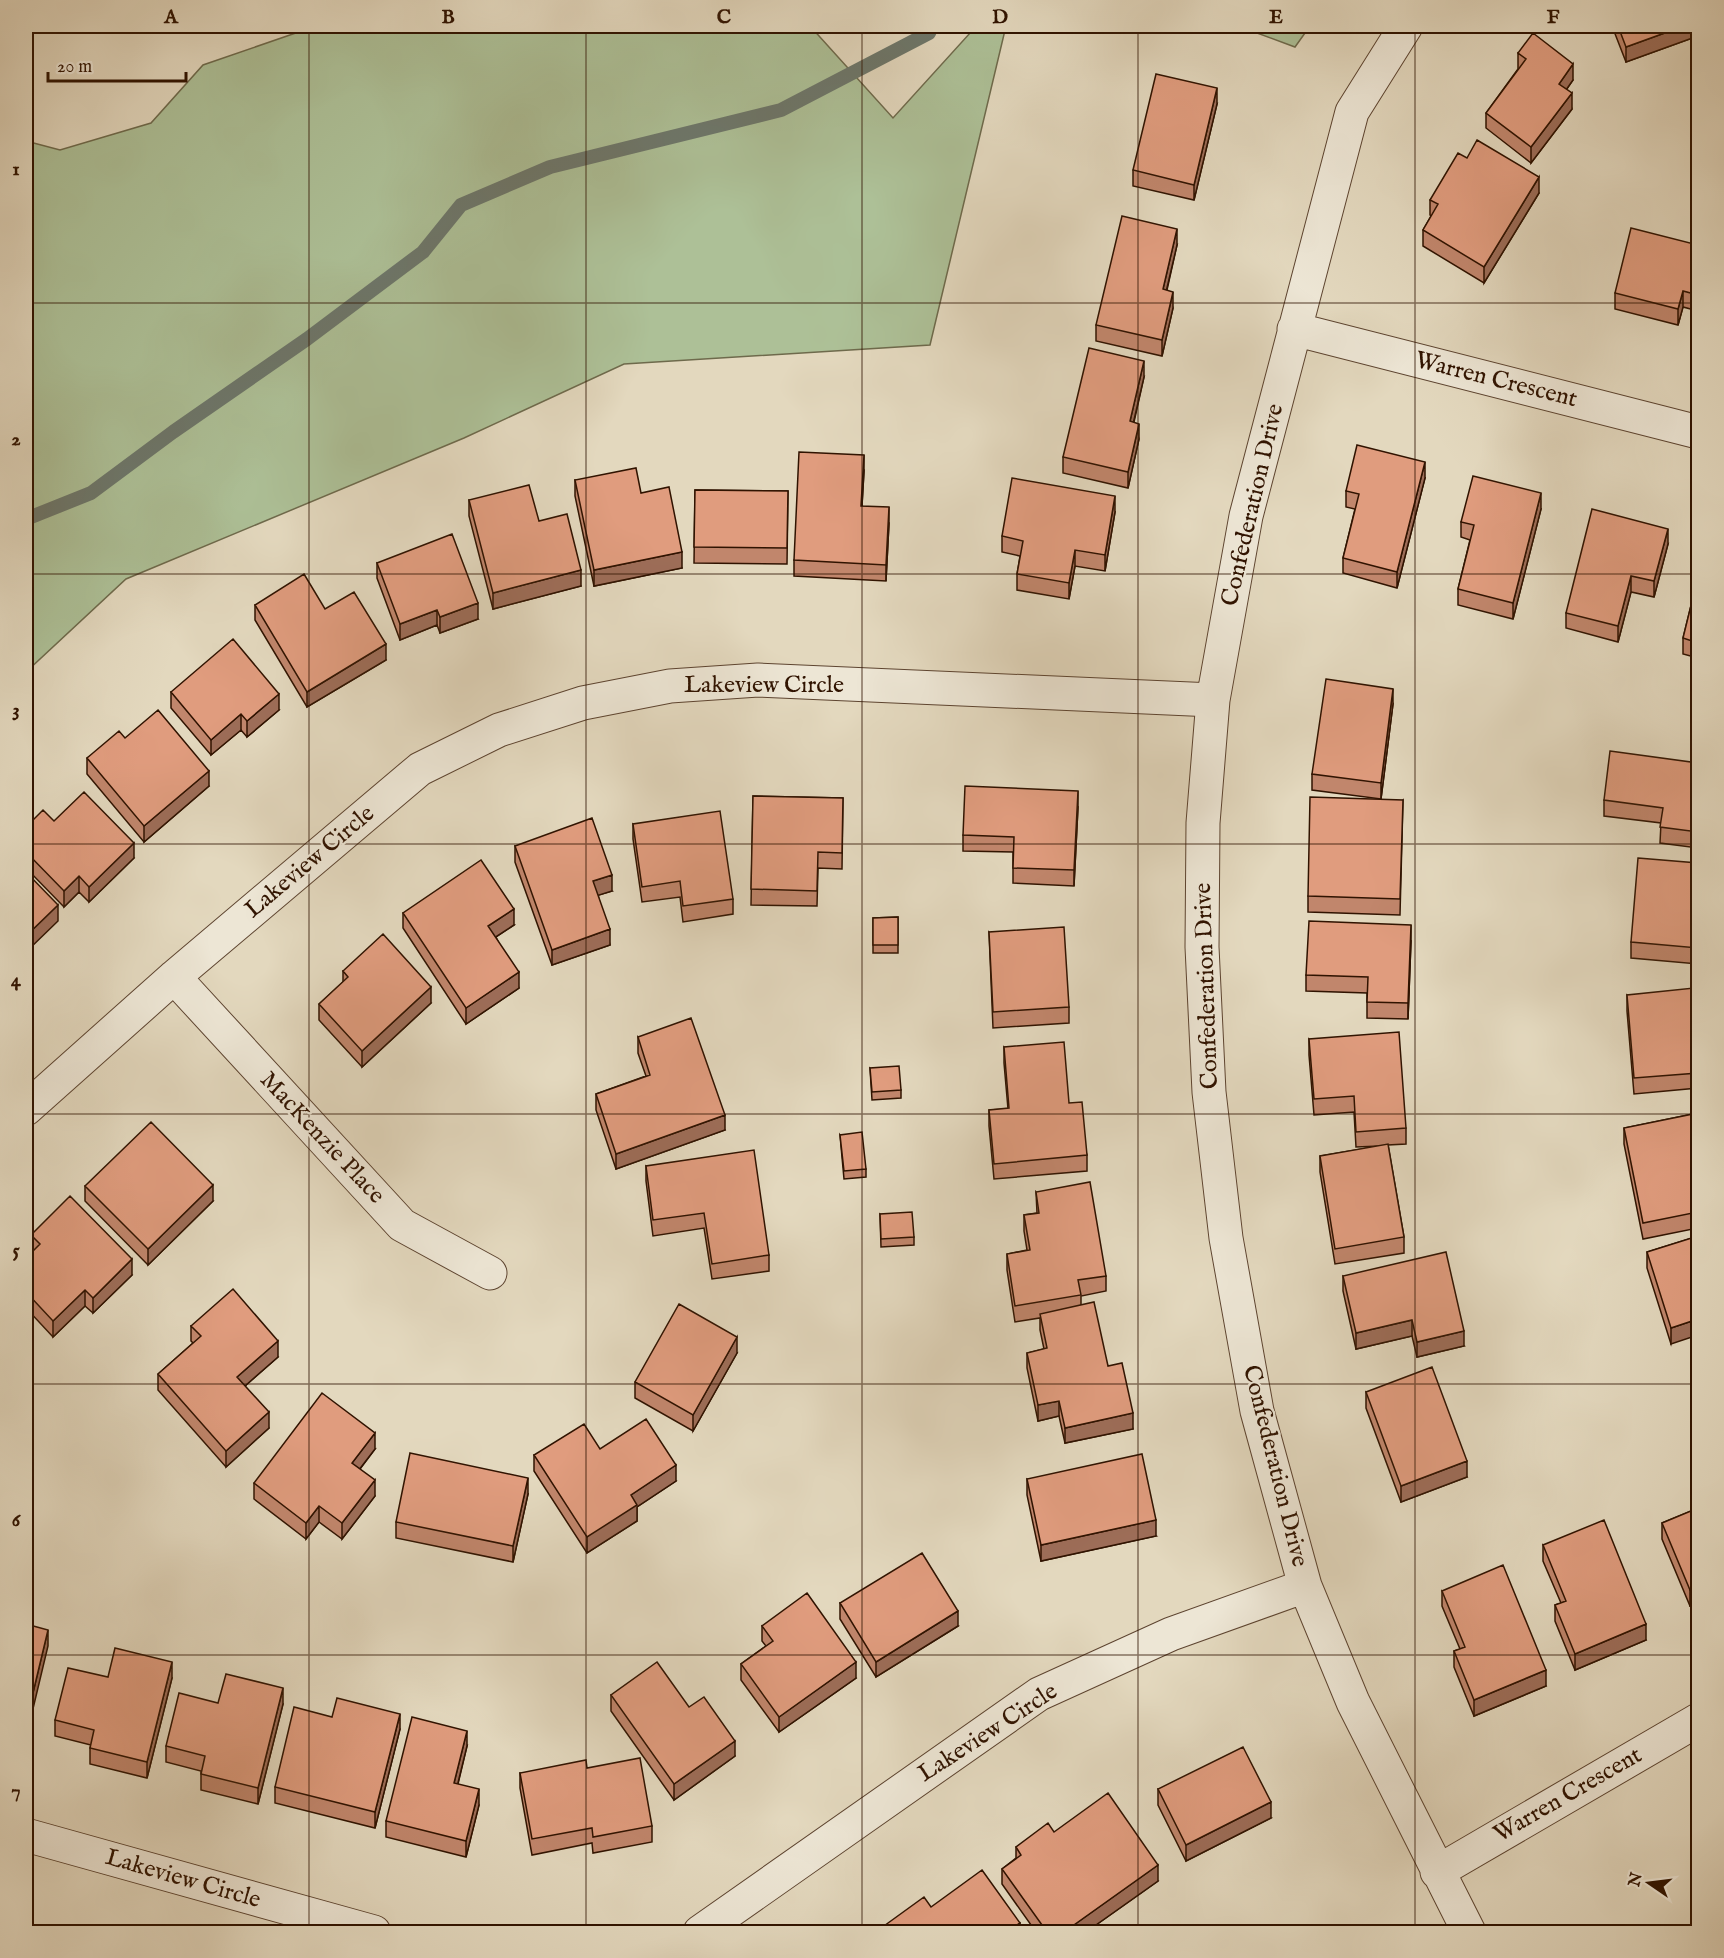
<svg xmlns="http://www.w3.org/2000/svg" width="1724" height="1958" viewBox="0 0 1724 1958" font-family="'IM FELL English',serif">
<style>
.green{fill:#adc097;stroke:#6e6a4c;stroke-width:1.5}
.lines{fill:none;stroke-linecap:round;stroke-linejoin:round}
.stream{stroke:#6d776b;stroke-width:14}
.minor-casing{stroke:#5d4430;stroke-width:35}
.minor{stroke:#ede6d5;stroke-width:33}
.wall{fill:#c1866c;stroke:#301300;stroke-width:1.5}
.shaded-wall{fill:#9d6d58;stroke:#301300;stroke-width:1.5}
.building{fill:#e09c7e;stroke:#301300;stroke-width:1.5}
.grid{fill:none;stroke:#301300;stroke-width:1.5;stroke-opacity:0.55}
.labels{text-anchor:middle;dominant-baseline:central;stroke-width:4.5;stroke-linejoin:round;paint-order:stroke}
.street-label{font-size:24px;fill:#301300;stroke:#ede6d5}
.neatline{fill:none;stroke:#301300;stroke-width:2}
.grid-label{font-size:20px;text-anchor:middle;font-weight:bold;fill:#301300}
</style>
<rect width="100%" height="100%" fill="#e3d8be"/>
<filter id="stains"><feTurbulence type="fractalNoise" baseFrequency=".00333" numOctaves="4"/><feColorMatrix values="0 0 0 0 .2 0 0 0 0 .09 0 0 0 0 .02 0 0 0 .5 -.17"/></filter>
<radialGradient id="worn" r=".72"><stop offset=".6" stop-color="#630" stop-opacity="0"/><stop offset="1" stop-color="#630" stop-opacity=".3"/></radialGradient>
<path class="green" d="M316 26H810L893 118 970 33 985 26H1006L930 345 624 364 464 438 126 579 26 672V141L60 150 151 123 203 65Z
M1238 26H1310L1295 47Z"/>
<g class="lines">
<path class="stream" d="M26 519 91 493 173 432 307 339 423 252 461 205 550 167 781 110 929 33 932 26"/>
<defs>
<path id="minor" d="M1406 26 1352 112 1246 516 1213 700 1203 823 1202 947 1209 1092 1226 1238 1257 1411 1305 1586 1353 1702 1469 1932
M1294 329 1698 432
M174 977 402 1225 490 1273
M26 1109 174 977 420 769 499 730 583 703 670 686 758 680 1213 700
M26 1835 374 1932
M1437 1872 1698 1720
M700 1932 1039 1694 1171 1634 1305 1586"/>
</defs>
<use href="#minor" class="minor-casing"/>
<use href="#minor" class="minor"/>
</g>
<path class="wall" d="M1612 26H1698V36L1626 62Z
M1518 53 1573 80 1566 90 1572 109 1531 163 1486 128V113L1518 69Z
M1217 104 1194 200 1133 186V170Z
M1467 158 1539 193 1484 283 1423 246V230L1431 216 1430 215V200Z
M1177 245 1167 290 1173 308 1162 356 1096 341V325Z
M1698 245V311L1683 307 1678 325 1615 309V293Z
M1144 377 1134 422 1139 439 1128 488 1063 473V457Z
M864 471 862 506 889 523 886 581 794 576V560Z
M1425 478 1397 588 1343 573V558L1355 509 1346 507V491Z
M575 480 641 493 682 568 594 586 575 496Z
M695 490 788 491 787 564 694 563Z
M469 500 539 521 581 586 493 609 469 516Z
M1541 509 1513 619 1458 605V589L1470 540 1461 537V522Z
M1115 512 1105 571 1075 566 1069 599 1017 590V574L1020 556 1002 552V536Z
M1668 544 1654 597 1631 592 1618 642 1566 628V613Z
M377 563 478 619 440 633 437 625 400 640 377 578Z
M1698 577V658L1683 654V638Z
M255 605 325 609 386 660 307 707 255 620Z
M171 692 279 710 247 737 241 730 211 755 171 708Z
M1393 704 1381 799 1312 790V774Z
M125 738 209 786 144 842 87 774V758Z
M1698 763V848L1660 843 1661 823 1604 816V800Z
M753 796 843 798 842 869 818 868 817 906 751 905Z
M1403 800 1400 915 1308 912V896Z
M1078 807 1074 886 1013 883V852L963 851V835Z
M54 821 134 858 89 902 79 892 64 907 26 868V827Z
M633 824 733 899V914L683 922 680 897 642 902 633 839Z
M515 846 612 891 598 895 610 945 552 965 515 862Z
M1698 863V964L1631 958V942Z
M403 913 514 925 496 937 519 988 466 1024 403 928Z
M898 917V953H873V918Z
M989 932 1069 1007V1023L993 1028Z
M1411 941 1408 1019 1367 1018V993L1306 991V975Z
M343 971 431 1003 362 1067 319 1020V1004L343 982Z
M1627 995 1698 1042V1088L1634 1094 1627 1011Z
M638 1037 725 1130 616 1169 596 1110V1094L646 1076 638 1053Z
M1309 1039 1406 1128V1144L1388 1145 1404 1237V1253L1335 1264 1320 1172V1156L1380 1146 1356 1147 1354 1112 1314 1115 1309 1055Z
M1004 1047 1069 1103 1087 1155V1171L994 1179 989 1126V1110L1008 1109 1004 1063Z
M870 1068 901 1090V1098L872 1100Z
M1698 1113V1228L1643 1239 1624 1144V1128Z
M840 1135 866 1169V1177L844 1179Z
M646 1166 769 1255V1271L712 1279 704 1228 653 1236 646 1181Z
M85 1186 213 1201 148 1265 85 1201Z
M1036 1192 1106 1276V1291L1081 1296V1305L1108 1366 1133 1429 1065 1443 1059 1416 1038 1421 1027 1368V1353L1044 1349 1040 1330V1318L1015 1322 1007 1270V1254L1027 1250 1024 1231V1215L1037 1213Z
M880 1214 914 1237V1245L881 1247Z
M31 1235 132 1275 93 1313 85 1306 53 1337 26 1308V1258L32 1252 31 1251Z
M1698 1236 1671 1344 1647 1268V1252Z
M1343 1276 1464 1346 1417 1357 1412 1336 1356 1349 1343 1291Z
M191 1326 278 1357 245 1386 269 1428 226 1467 158 1390V1374L193 1343 191 1341Z
M737 1353 693 1431 635 1398V1382Z
M1366 1392 1467 1477 1401 1502 1366 1408Z
M375 1449 360 1469 375 1496 342 1539 319 1522 306 1539 254 1499V1483Z
M600 1449 676 1481 637 1507V1521L587 1553 534 1471V1455Z
M1027 1479 1156 1536 1041 1561 1027 1495Z
M528 1494 513 1562 396 1538V1522Z
M1698 1508V1603L1690 1606 1662 1539V1523Z
M1543 1545 1646 1640 1575 1670 1555 1621V1605L1561 1603 1543 1561Z
M1442 1591 1546 1686 1474 1716 1454 1667V1651L1460 1649 1442 1606Z
M840 1603 958 1626 876 1677 840 1619Z
M762 1626 856 1678 779 1732 741 1680V1664L766 1646 762 1641Z
M108 1677 172 1678 147 1778 90 1764V1748L91 1745 55 1736V1720Z
M611 1695 689 1707 735 1756 674 1800 611 1711Z
M218 1703 283 1704 258 1804 201 1790V1771L166 1762V1746Z
M332 1717 400 1729 375 1828 275 1803V1787Z
M467 1746 458 1784 479 1805 466 1857 386 1837V1821Z
M520 1773 652 1826V1842L593 1853 592 1843 532 1855 520 1788Z
M1158 1789 1271 1818 1186 1861 1158 1805Z
M1054 1832 1158 1881 1086 1932H1036L1002 1884V1869L1016 1858V1847Z"/>
<path class="shaded-wall" d="M1684 26H1698V36L1626 62V47Z
M1573 64V80L1559 100V84Z
M1217 88V104L1194 200V185Z
M1572 93V109L1531 163V147Z
M1539 177V193L1484 283V267Z
M1177 229V245L1163 305V289Z
M1683 291V307L1678 325V309Z
M1173 292V308L1162 356V340Z
M1144 361V377L1130 437V421Z
M1139 424V439L1128 488V472Z
M864 455V471L861 522V506Z
M1425 462V478L1397 588V572Z
M1541 493V509L1513 619V603Z
M1115 496V512L1105 571V555Z
M889 507V523L886 581V565Z
M1668 529V544L1654 597V581Z
M1075 550V566L1069 599V583Z
M682 552V568L594 586V570Z
M581 570V586L493 609V593Z
M1631 576V592L1618 642V626Z
M478 603V619L440 633V617Z
M437 610V625L400 640V624Z
M386 644V660L307 707V692Z
M1393 689V704L1381 799V783Z
M279 694V710L247 737V721Z
M241 714V730L211 755V740Z
M209 771V786L144 842V826Z
M1078 791V807L1074 886V870Z
M134 843V858L89 902V887Z
M612 875V891L593 897V881Z
M79 876V892L64 907V891Z
M58 905V921L26 952V936Z
M514 909V925L488 942V926Z
M1411 925V941L1408 1019V1003Z
M610 929V945L552 965V950Z
M519 972V988L466 1024V1008Z
M431 987V1003L362 1067V1051Z
M725 1115V1130L616 1169V1154Z
M213 1185V1201L148 1265V1249Z
M132 1259V1275L93 1313V1298Z
M85 1290V1306L53 1337V1321Z
M1698 1319V1335L1671 1344V1328Z
M1412 1320V1336L1356 1349V1333Z
M1464 1331V1346L1417 1357V1342Z
M737 1337V1353L693 1431V1415Z
M278 1341V1357L237 1393V1377Z
M1059 1401V1416L1038 1421V1405Z
M269 1412V1428L226 1467V1451Z
M1133 1413V1429L1065 1443V1428Z
M375 1433V1449L352 1479V1463Z
M1467 1461V1477L1401 1502V1486Z
M676 1465V1481L637 1507V1521L587 1553V1537L631 1495Z
M528 1478V1494L513 1562V1546Z
M375 1480V1496L342 1539V1523Z
M319 1506V1522L306 1539V1523Z
M1156 1520V1536L1041 1561V1545Z
M1698 1587V1603L1690 1606V1590Z
M958 1611V1626L876 1677V1662Z
M1646 1624V1640L1575 1670V1654Z
M48 1630V1646L26 1738V1722Z
M172 1662V1678L147 1778V1762Z
M856 1662V1678L779 1732V1717Z
M1546 1670V1686L1474 1716V1700Z
M283 1688V1704L258 1804V1788Z
M400 1714V1729L375 1828V1812Z
M467 1731V1746L454 1799V1783Z
M735 1741V1756L674 1800V1784Z
M479 1789V1805L466 1857V1841Z
M1271 1802V1818L1186 1861V1845Z
M1158 1865V1881L1086 1932H1064Z
M1020 1923V1932H1006Z"/>
<path class="building" d="M1618 26H1684L1626 47Z
M1533 33 1573 64 1559 84 1572 93 1531 147 1486 113 1526 59 1518 53Z
M1156 74 1217 88 1194 185 1133 170Z
M1477 140 1539 177 1484 267 1423 230 1438 204 1430 200 1458 153 1467 158Z
M1122 216 1177 229 1163 289 1173 292 1162 340 1096 325Z
M1631 228 1698 245V295L1683 291 1678 309 1615 293Z
M1089 348 1144 361 1130 421 1139 424 1128 472 1063 457Z
M1357 445 1425 462 1397 572 1343 558 1359 494 1346 491Z
M799 452 864 455 861 506 889 507 886 565 794 560Z
M636 468 641 493 669 487 682 552 594 570 575 480Z
M1473 476 1541 493 1513 603 1458 589 1474 525 1461 522Z
M1012 478 1115 496 1105 555 1075 550 1069 583 1017 574 1023 541 1002 536Z
M529 485 539 521 567 514 581 570 493 593 469 500Z
M695 490 788 491 787 548 694 547Z
M1592 509 1668 529 1654 581 1631 576 1618 626 1566 613Z
M452 534 478 603 440 617 437 610 400 624 377 563Z
M304 574 325 609 354 592 386 644 307 692 255 605Z
M1698 577V643L1683 638Z
M233 639 279 694 247 721 241 714 211 740 171 692Z
M1326 679 1393 689 1381 783 1312 774Z
M158 710 209 771 144 826 87 758 119 731 125 738Z
M1610 751 1698 763V832L1660 827 1663 808 1604 800Z
M965 786 1078 791 1074 870 1013 868 1014 837 963 835Z
M84 792 134 843 89 887 79 876 64 891 26 852V827L43 810 54 821Z
M753 796 843 798 842 853 818 852 817 891 751 889Z
M1310 797 1403 800 1400 899 1308 896Z
M720 811 733 899 683 906 680 881 642 887 633 824Z
M592 818 612 875 593 881 610 929 552 950 515 846Z
M1638 858 1698 863V948L1631 942Z
M481 860 514 909 488 926 519 972 466 1008 403 913Z
M26 872 58 905 26 936Z
M898 917V945H873V918Z
M1309 921 1411 925 1408 1003 1367 1002 1368 977 1306 975Z
M1064 927 1069 1007 993 1012 989 932Z
M383 934 431 987 362 1051 319 1004 348 977 343 971Z
M1694 988 1698 1042V1073L1634 1078 1627 995Z
M691 1018 725 1115 616 1154 596 1094 650 1075 638 1037Z
M1399 1032 1406 1128 1356 1132 1354 1096 1314 1099 1309 1039Z
M1064 1042 1069 1103 1082 1102 1087 1155 994 1164 989 1110 1009 1108 1004 1047Z
M899 1066 901 1090 872 1092 870 1068Z
M1698 1113V1212L1643 1223 1624 1128Z
M151 1122 213 1185 148 1249 85 1186Z
M862 1132 866 1169 844 1171 840 1135Z
M1388 1144 1404 1237 1335 1249 1320 1156Z
M754 1150 769 1255 712 1264 704 1213 653 1220 646 1166Z
M1090 1182 1106 1276 1078 1280 1081 1295 1015 1306 1007 1254 1030 1250 1024 1215 1039 1213 1036 1192Z
M70 1196 132 1259 93 1298 85 1290 53 1321 26 1292V1258L40 1244 31 1235Z
M912 1212 914 1237 881 1239 880 1214Z
M1698 1236V1319L1671 1328 1647 1252Z
M1446 1252 1464 1331 1417 1342 1412 1320 1356 1333 1343 1276Z
M233 1289 278 1341 237 1377 269 1412 226 1451 158 1374 201 1336 191 1326Z
M1094 1302 1108 1366 1122 1363 1133 1413 1065 1428 1059 1401 1038 1405 1027 1353 1047 1348 1040 1314Z
M679 1304 737 1337 693 1415 635 1382Z
M1432 1367 1467 1461 1401 1486 1366 1392Z
M322 1393 375 1433 352 1463 375 1480 342 1523 319 1506 306 1523 254 1483Z
M646 1419 676 1465 631 1495 637 1505 587 1537 534 1455 584 1424 600 1449Z
M410 1453 528 1478 513 1546 396 1522Z
M1142 1454 1156 1520 1041 1545 1027 1479Z
M1698 1508V1587L1690 1590 1662 1523Z
M1604 1520 1646 1624 1575 1654 1555 1605 1566 1601 1543 1545Z
M922 1553 958 1611 876 1662 840 1603Z
M1503 1565 1546 1670 1474 1700 1454 1651 1465 1647 1442 1591Z
M807 1593 856 1662 779 1717 741 1664 773 1641 762 1626Z
M26 1624 48 1630 26 1722Z
M115 1648 172 1662 147 1762 90 1748 94 1730 55 1720 68 1668 108 1677Z
M657 1662 689 1707 704 1697 735 1741 674 1784 611 1695Z
M226 1674 283 1688 258 1788 201 1774 205 1756 166 1746 179 1693 218 1703Z
M337 1698 400 1714 375 1812 275 1787 294 1707 332 1717Z
M412 1717 467 1731 454 1783 479 1789 466 1841 386 1821Z
M1243 1747 1271 1802 1186 1845 1158 1789Z
M640 1758 652 1826 593 1837 592 1828 532 1839 520 1773 586 1760 587 1768Z
M1108 1793 1158 1865 1064 1932H1047L1002 1869 1021 1855 1016 1847 1048 1823 1054 1832Z
M982 1870 1020 1923 1006 1932H878L877 1931 924 1897 931 1907Z"/>
<path class="grid" d="M309 26V1932M586 26V1932M862 26V1932M1138 26V1932M1415 26V1932M26 303H1698M26 574H1698M26 844H1698M26 1114H1698M26 1384H1698M26 1655H1698"/>
<g class="labels">
<g class="street-label">
<text transform="translate(1496 380) rotate(14)">Warren Crescent</text>
<text transform="translate(1253 505) rotate(-77)">Confederation Drive</text>
<text x="764" y="685">Lakeview Circle</text>
<text transform="translate(310 862) rotate(-40)">Lakeview Circle</text>
<text transform="translate(1207 986) rotate(-92)">Confederation Drive</text>
<text transform="translate(322 1138) rotate(47)">MacKenzie Place</text>
<text transform="translate(1275 1466) rotate(76)">Confederation Drive</text>
<text transform="translate(988 1733) rotate(-33)">Lakeview Circle</text>
<text transform="translate(1568 1795) rotate(-30)">Warren Crescent</text>
<text transform="translate(183 1879) rotate(16)">Lakeview Circle</text>
</g>
</g>
<rect width="1724" height="1958" fill="none" stroke="#e3d8be" stroke-width="66"/>
<g transform="translate(1649 1883) rotate(284)" stroke="#ede6d5" stroke-width="4.5" paint-order="stroke">
<path d="M0-4.5L10 22L0 15L-10 22Z" fill="#301300"/>
<text y="-9" font-size="16" font-weight="bold" text-anchor="middle" fill="#301300">N</text>
</g>
<path d="M48 72v9h138v-9" fill="none" stroke="#301300" stroke-width="3"/>
<text x="57" y="72" font-size="18" fill="#301300" stroke="#ede6d5" stroke-width="4.5" paint-order="stroke">20 m</text>
<rect x="33" y="33" width="1658" height="1892" class="neatline"/>
<g class="grid-label">
<text x="171" y="23">A</text>
<text x="448" y="23">B</text>
<text x="724" y="23">C</text>
<text x="1000" y="23">D</text>
<text x="1276" y="23">E</text>
<text x="1553" y="23">F</text>
<text x="16" y="175">1</text>
<text x="16" y="445">2</text>
<text x="16" y="716">3</text>
<text x="16" y="986">4</text>
<text x="16" y="1256">5</text>
<text x="16" y="1526">6</text>
<text x="16" y="1797">7</text>
</g>
<rect width="100%" height="100%" filter="url(#stains)"/>
<rect width="100%" height="100%" fill="url(#worn)"/>
</svg>
